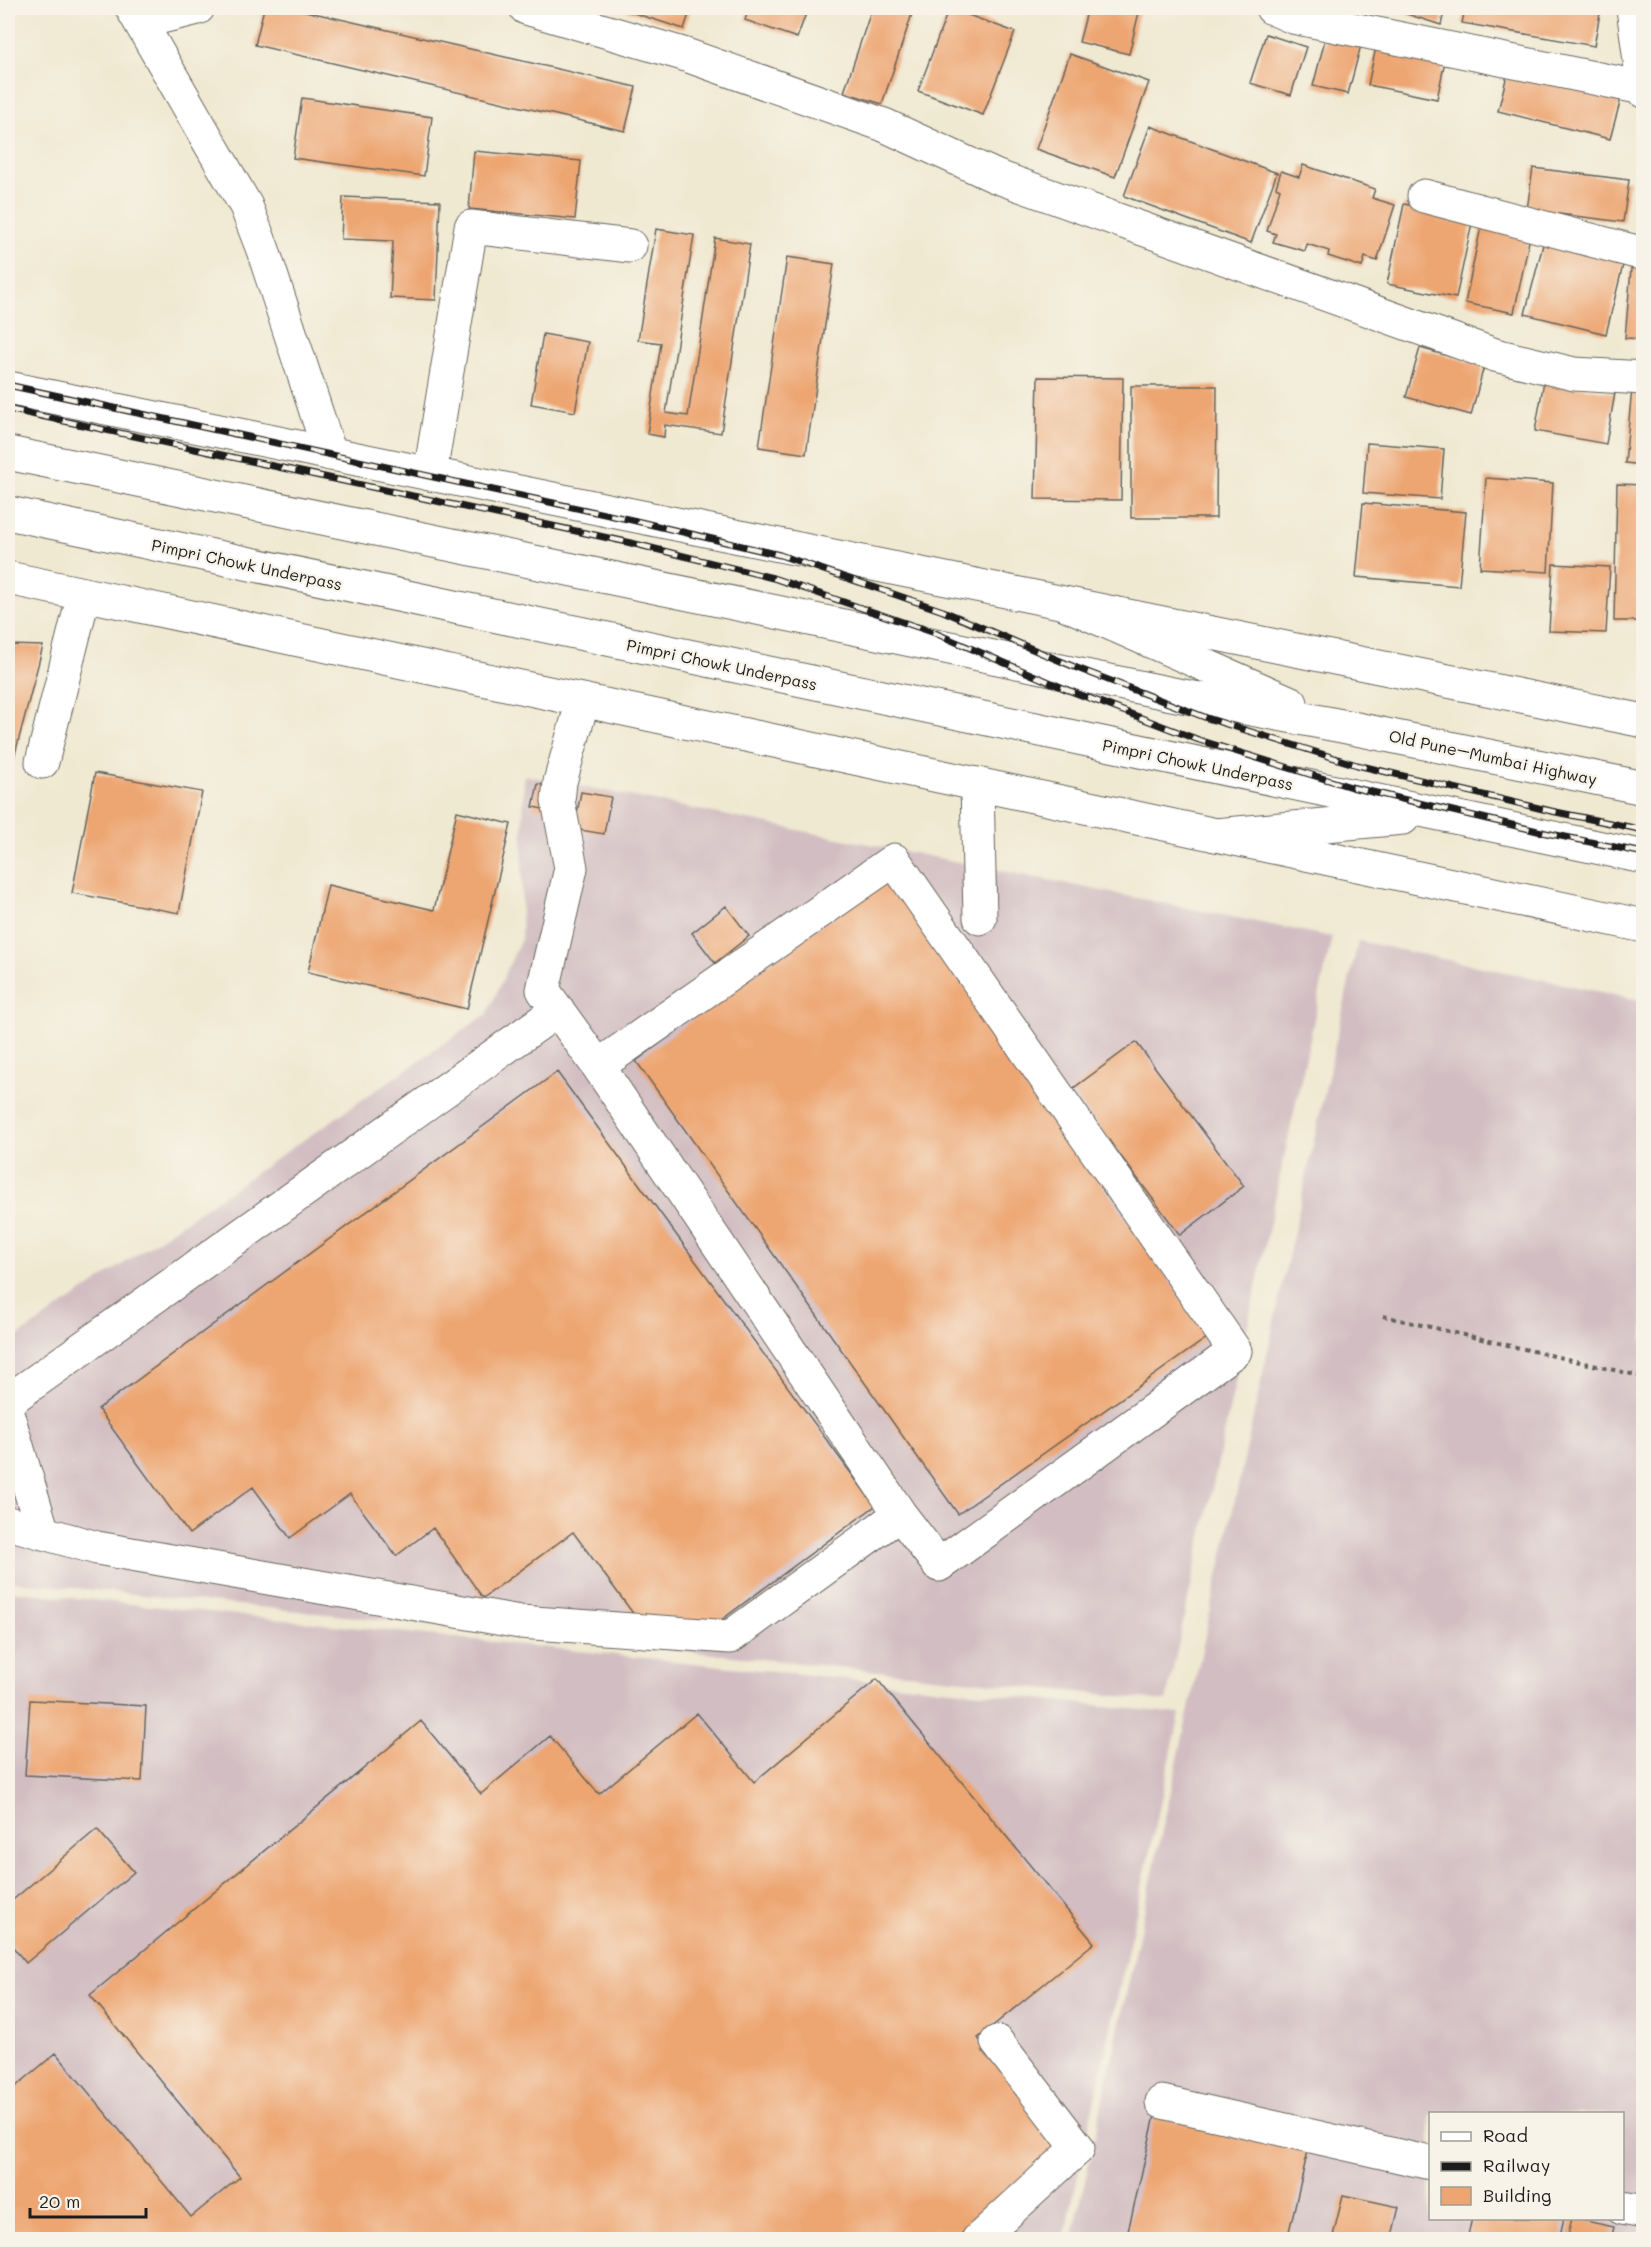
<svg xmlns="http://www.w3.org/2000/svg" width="1651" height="2247" viewBox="0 0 1651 2247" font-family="Mali,sans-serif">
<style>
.industrial{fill:#d2bec2;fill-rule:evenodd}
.building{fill:#eda571}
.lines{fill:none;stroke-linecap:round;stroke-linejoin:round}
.minor-casing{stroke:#66645c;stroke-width:35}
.major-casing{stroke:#66645c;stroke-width:35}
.highway-casing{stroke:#66645c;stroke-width:35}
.path{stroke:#66645c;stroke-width:4;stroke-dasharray:4.5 4.5;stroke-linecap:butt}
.minor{stroke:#fff;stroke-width:33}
.major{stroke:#fff;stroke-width:33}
.highway{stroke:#fff;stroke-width:33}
.rail-casing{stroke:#1c1c1c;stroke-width:7}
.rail{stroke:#f7f3e8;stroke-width:4.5;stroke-dasharray:14;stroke-linecap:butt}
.labels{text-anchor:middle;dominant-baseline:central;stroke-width:4.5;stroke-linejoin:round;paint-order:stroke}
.street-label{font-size:16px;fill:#1c1c1c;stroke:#f7f3e8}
</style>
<rect width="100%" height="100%" fill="#f7f3e8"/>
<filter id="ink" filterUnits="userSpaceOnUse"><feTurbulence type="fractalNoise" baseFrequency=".0167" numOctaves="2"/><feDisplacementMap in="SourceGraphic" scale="12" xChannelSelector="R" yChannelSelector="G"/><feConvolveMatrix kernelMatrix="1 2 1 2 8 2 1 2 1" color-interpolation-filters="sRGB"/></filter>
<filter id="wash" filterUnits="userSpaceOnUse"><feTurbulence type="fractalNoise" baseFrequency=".008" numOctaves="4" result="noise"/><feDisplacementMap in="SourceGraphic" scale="24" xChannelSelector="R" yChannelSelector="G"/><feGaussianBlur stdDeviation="1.35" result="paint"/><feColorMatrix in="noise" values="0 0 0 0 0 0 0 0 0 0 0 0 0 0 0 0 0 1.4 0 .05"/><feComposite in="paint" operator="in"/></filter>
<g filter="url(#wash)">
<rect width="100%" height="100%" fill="#f0e9d2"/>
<path class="industrial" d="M524 775 1332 937 1166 1701 8 1581V1343L487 1014 521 939Z
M1358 941 1643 1001V2239L1072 2240ZM1430 2114H1622V2218H1430Z
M8 1591 1180 1714 1064 2239 8 2240Z"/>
<g id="blocks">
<path class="building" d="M264 8H292L636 87 625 131 255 45Z
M618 8H691L684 29Z
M749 8H808L797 38 745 20Z
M872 8H891L912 14 882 104 844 92Z
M949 8 1015 32 983 115 918 91Z
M1088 8H1140L1129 54 1079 42Z
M1388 8H1445L1441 25Z
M1465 8H1601L1594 46 1462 23Z
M1266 34 1306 47 1291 95 1250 83Z
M1326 36 1361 45 1348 94 1313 86Z
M1377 42 1446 56 1437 99 1368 85Z
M1070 54 1149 82 1115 177 1036 149Z
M1509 67 1622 95 1610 139 1498 111Z
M302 98 432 117 424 176 293 158Z
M1150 126 1277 173 1251 243 1124 196Z
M474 151 581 161 575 219 469 209Z
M1303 165 1375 189 1372 198 1395 205 1377 261 1365 257 1362 267 1328 256 1329 251 1307 244 1305 251 1273 242 1276 234 1267 231 1280 189 1276 187 1281 171 1299 177Z
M1533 168 1629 180 1623 222 1527 210Z
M343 197 440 201 436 300 390 298 393 241 341 239Z
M1404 204 1473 218 1456 298 1387 284Z
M1483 217 1532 227 1514 313 1465 303Z
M656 229 694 235 666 413 688 416 715 238 750 244 721 433 665 425 664 437 647 434 661 343 638 340Z
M1546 233 1626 253 1606 334 1525 314Z
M787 257 834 264 806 454 759 447Z
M1632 258 1644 259V339L1625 338Z
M543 334 588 342 575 412 531 404Z
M1420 348 1484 366 1471 415 1406 397Z
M1038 377 1123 378 1121 500 1035 499Z
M1544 381 1615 393 1606 444 1535 431Z
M1131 386H1217L1216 518H1131Z
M1632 388 1644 389V465L1625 463Z
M1367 443 1444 449 1440 499 1363 493Z
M1486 478 1553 483 1548 572 1480 568Z
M1617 484 1644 485V621H1614Z
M1363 503 1466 512 1459 586 1356 577Z
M1553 564 1610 567 1606 633 1549 631Z
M8 645 43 646 8 781Z
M95 773 202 792 179 913 72 893Z
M538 784 553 787 548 810 533 807Z
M581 792 611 797 604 834 574 829Z
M457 811 511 824 467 1009 308 972 328 885 434 910Z
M888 876 1208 1337 958 1514 636 1061Z
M726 906 749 936 715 963 692 933Z
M1136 1042 1244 1186 1180 1235 1071 1090Z
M557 1072 875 1506 717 1623 635 1616 573 1532 483 1598 433 1528 396 1556 350 1494 290 1538 253 1487 189 1534 98 1409Z
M877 1679 1094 1943 978 2038 1067 2146 954 2240H8V2093L56 2053 191 2217 240 2177 90 1995 421 1721 481 1794 550 1736 599 1794 697 1713 754 1782Z
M30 1700 146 1706 142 1781 25 1775Z
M97 1829 134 1872 26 1963 8 1941V1904Z
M1155 2116 1308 2151 1287 2240H1126Z
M1343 2195 1399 2207 1391 2240H1332Z
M1472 2218H1564L1559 2240H1467Z
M1572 2218 1614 2227 1611 2240H1567Z
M1618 2234 1640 2239V2240H1616Z"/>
</g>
</g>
<g filter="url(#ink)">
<use href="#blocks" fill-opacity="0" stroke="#66645c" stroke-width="1.5"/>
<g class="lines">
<defs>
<path id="minor" d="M132 8 246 206 263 250 330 454
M526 8 683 54 884 125 995 176 1495 355 1574 374 1644 378
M1272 8 1293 17 1643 88
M1633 8 1644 91
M141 22 198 8
M1424 196 1644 254
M430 474 471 227 630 246
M42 762 84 594
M977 784 980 918
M598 1066 900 1514
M8 1401 558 1010
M8 1416 43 1533
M8 1523 97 1548 520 1622 730 1637 900 1514 939 1565 1235 1351 894 860 598 1066 543 990 571 868 558 801 560 782 583 700
M1162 2102 1430 2163
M1622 2208 1644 2212
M978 2240 1078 2148 997 2042"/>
<path id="major" d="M8 388 1644 721
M8 578 1644 926"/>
<path id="highway" d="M8 453 1172 694 1342 726 1644 788
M8 513 1644 857
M1066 604 1291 703
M1215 835 1403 818"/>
</defs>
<use href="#minor" class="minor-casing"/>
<use href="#major" class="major-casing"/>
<use href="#highway" class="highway-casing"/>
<path class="path" d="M1383 1316 1644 1377"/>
<use href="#minor" class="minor"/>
<use href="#major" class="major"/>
<use href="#highway" class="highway"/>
<defs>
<path id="rail" d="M8 385 632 520 780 555 943 611 1077 668 1207 718 1357 765 1551 811 1644 830
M8 409 627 542 773 578 935 633 1068 690 1199 740 1351 787 1546 833 1644 853"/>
</defs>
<use href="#rail" class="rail-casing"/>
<use href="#rail" class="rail"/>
</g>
</g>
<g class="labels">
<g class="street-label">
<text transform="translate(247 564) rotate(12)">Pimpri Chowk Underpass</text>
<text transform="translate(722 664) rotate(12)">Pimpri Chowk Underpass</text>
<text transform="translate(1493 757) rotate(12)">Old Pune–Mumbai Highway</text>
<text transform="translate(1198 764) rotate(12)">Pimpri Chowk Underpass</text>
</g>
</g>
<rect width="1651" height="2247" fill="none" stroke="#f7f3e8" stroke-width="30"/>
<rect x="1429" y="2112" width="195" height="108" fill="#f7f3e8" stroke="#9f9d96" stroke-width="1.5"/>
<rect x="1441" y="2132" width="30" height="9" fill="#ffffff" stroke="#9f9d96" stroke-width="1.5"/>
<text x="1483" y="2142" font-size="18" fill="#1c1c1c">Road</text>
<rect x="1441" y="2162" width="30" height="9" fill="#1c1c1c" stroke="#9f9d96" stroke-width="1.5"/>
<text x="1483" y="2172" font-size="18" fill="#1c1c1c">Railway</text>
<rect x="1441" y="2187" width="30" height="18" fill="#eda571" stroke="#9f9d96" stroke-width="1.5"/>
<text x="1483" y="2202" font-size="18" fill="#1c1c1c">Building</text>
<path d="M30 2208v9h116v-9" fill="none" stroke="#1c1c1c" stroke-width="3"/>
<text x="39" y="2208" font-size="18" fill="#1c1c1c" stroke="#f7f3e8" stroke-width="4.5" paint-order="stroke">20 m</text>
</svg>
